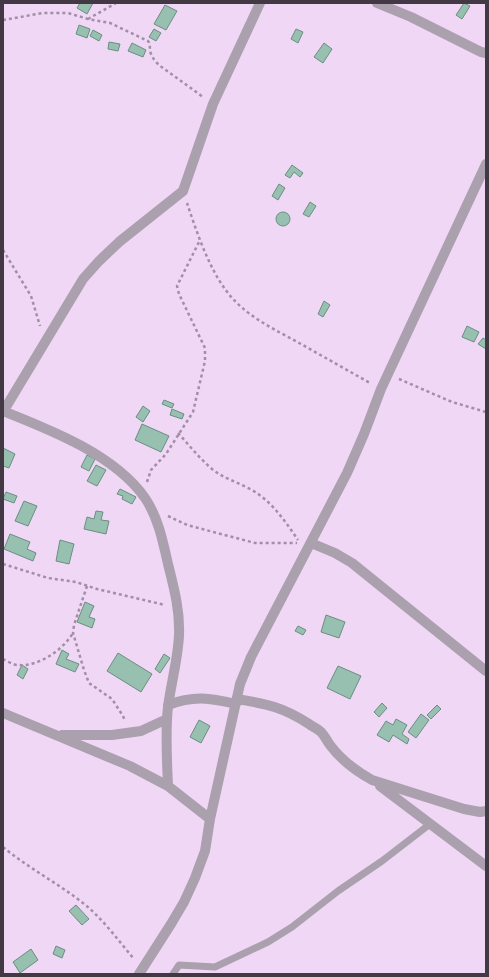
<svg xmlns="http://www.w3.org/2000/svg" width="489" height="977" viewBox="0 0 489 977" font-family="'Titillium Web',sans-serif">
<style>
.building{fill:#98c0b0;stroke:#698f80}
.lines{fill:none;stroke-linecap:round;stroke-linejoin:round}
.path{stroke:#a18fa5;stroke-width:2.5;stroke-dasharray:3 3;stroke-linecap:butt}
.service{stroke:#aba0ad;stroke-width:7}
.minor{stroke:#aba0ad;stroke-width:10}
</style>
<rect width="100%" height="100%" fill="#f0d7f5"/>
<path class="building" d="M80 3H93L87 14 77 8Z
M464 3 470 6 462 19 456 15Z
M165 5 177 11 166 30 154 24Z
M79 25 90 29 87 38 76 34Z
M154 29 161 33 156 41 149 37Z
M296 29 303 32 298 43 291 39Z
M93 30 102 35 99 41 90 36Z
M109 42 120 44 118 51 108 49Z
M132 43 146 50 143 57 128 51Z
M324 43 332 49 323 63 314 57Z
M292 165 303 173 300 177 294 172 290 178 285 175Z
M279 184 285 188 278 200 272 196Z
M310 202 316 206 309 217 303 214Z
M276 219a7 7 0 1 1 14 0a7 7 0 1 1-14 0Z
M324 301 330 305 323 317 318 314Z
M467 326 479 332 474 342 462 337Z
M483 338 486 340V349L478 344Z
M164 400 174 404 172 408 162 404Z
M143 406 150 411 143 422 136 417Z
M172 409 184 414 182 419 170 415Z
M142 424 169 436 161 452 135 440Z
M3 448 15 454 9 468 3 466Z
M87 455 95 459 89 471 81 467Z
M96 465 106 470 97 486 87 481Z
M120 489 136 497 132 504 122 499 123 496 117 494Z
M6 492 17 496 14 503 3 499Z
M24 501 37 506 28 526 15 521Z
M96 511 103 512 101 520 109 521 106 534 84 529 87 517 94 519Z
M10 534 30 542 27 549 36 553 33 561 4 549Z
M60 540 74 544 69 564 56 561Z
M85 602 94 606 89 617 95 619 92 628 77 622Z
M326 615 345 622 339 638 321 632Z
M298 626 306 630 303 635 295 631Z
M62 650 69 654 66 659 79 664 75 672 56 664Z
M118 653 152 674 141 692 107 671Z
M164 654 170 658 160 673 155 669Z
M22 665 28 669 23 679 17 675Z
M338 666 361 676 350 699 327 688Z
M382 703 387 708 379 717 374 712Z
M437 705 441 709 431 719 427 715Z
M421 714 429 720 416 738 408 732Z
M396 719 407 725 402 734 409 739 407 744 393 735 389 742 377 735 386 721 393 725Z
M199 720 210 726 201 743 190 737Z
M76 905 89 919 82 925 69 911Z
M56 946 65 950 62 958 53 954Z
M31 949 38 960 20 973 13 962Z"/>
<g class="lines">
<path class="path" d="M88 19 116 3
M3 20 43 13H68L88 19 110 23 148 41C151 45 149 49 151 54 153 59 156 62 159 65L203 97
M187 203C196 230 208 266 225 289 243 315 274 329 301 344 324 357 347 370 370 383
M3 250 31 296 40 326
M399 379 452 402 486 412
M178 433C189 445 199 458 212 469 223 478 237 482 250 489 271 500 285 521 298 540
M147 482 151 470 166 454 193 412 205 361V348L179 294 177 286 200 240
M168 516 187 525 255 543H297
M3 564 48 578 76 582 97 589 165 605
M87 586 74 625 73 633 84 670 89 683 112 699 123 716 125 721
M3 659C7 661 13 665 18 665 38 667 63 650 73 633
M3 847C27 867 54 881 79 900 99 914 118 940 134 959"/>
<path class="service" d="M173 974 179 965 215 967 268 942 292 927 338 891 382 861 430 824"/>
<path class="minor" d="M377 3 411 17 481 52 486 53
M3 411C51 430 115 455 145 498 158 517 163 542 168 564 174 588 180 610 179 635 178 659 171 683 168 707 165 733 167 759 168 786
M3 412 83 279 99 261 119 242 183 191 213 104 260 3
M311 543 335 553 352 563 486 671
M237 699C267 704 283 707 309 724 313 727 318 729 321 732 325 736 327 741 330 745 341 760 356 771 372 780L464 809 480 812 486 811
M168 705C194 695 210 698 236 704
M3 713 130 766 168 786 210 819
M62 735H112L141 731 167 719
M380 786 486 866
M139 974 171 924 184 902 195 878 205 851 210 819 240 684 251 657 347 473 364 434 381 389 486 164"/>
</g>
<rect width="489" height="977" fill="none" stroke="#433945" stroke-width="8"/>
</svg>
